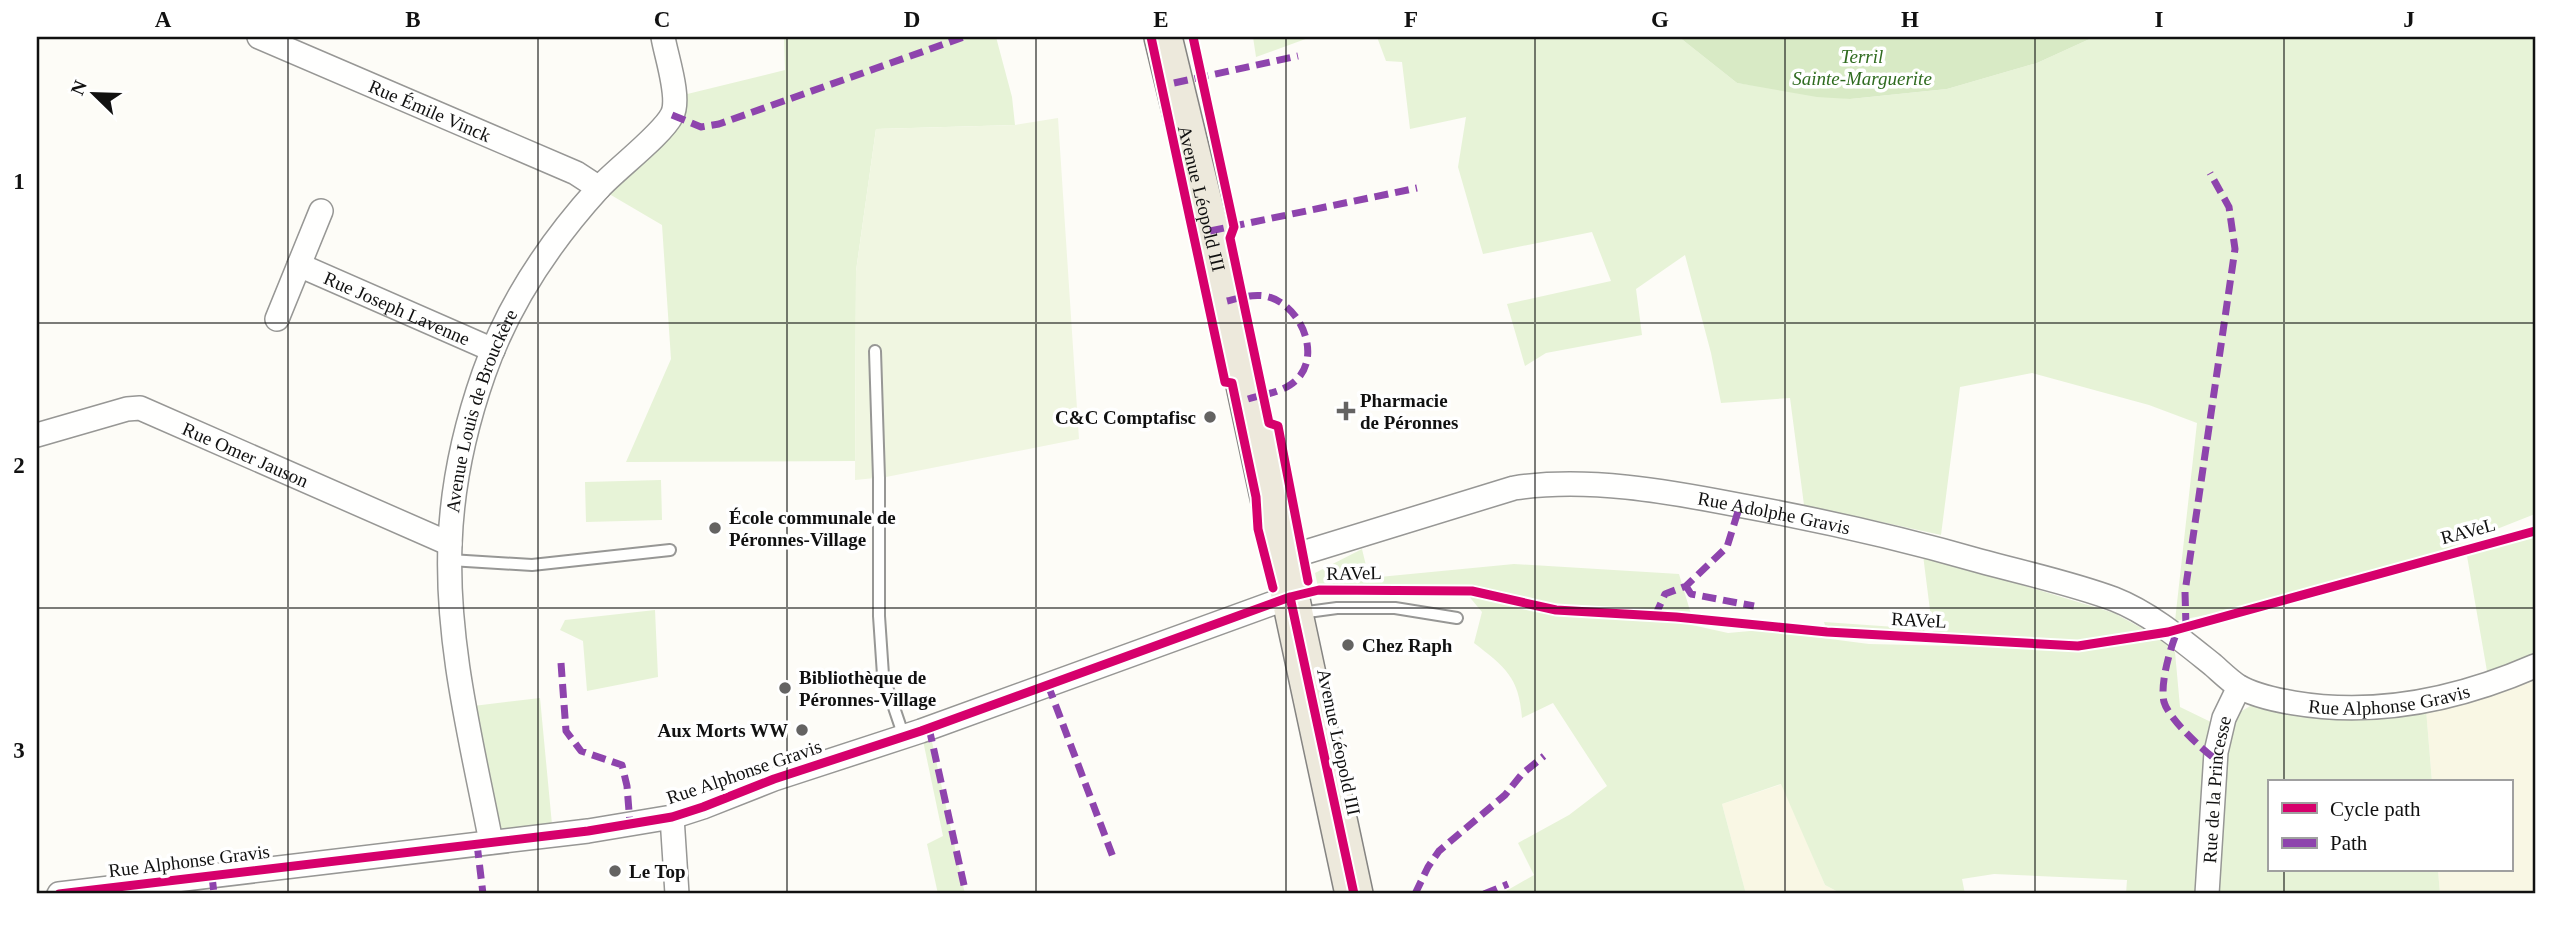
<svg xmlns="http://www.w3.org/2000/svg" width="2572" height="931" viewBox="0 0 2572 931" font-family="'Times New Roman',serif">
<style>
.farmland{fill:#f9f7e4}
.green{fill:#e7f3d7}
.forest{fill:#d8eac5}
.pitch{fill:#f0f6e1}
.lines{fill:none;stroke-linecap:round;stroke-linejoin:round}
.service-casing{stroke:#979795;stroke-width:14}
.minor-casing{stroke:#979795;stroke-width:26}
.primary-casing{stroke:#858482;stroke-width:40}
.service{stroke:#fffffe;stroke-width:10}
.minor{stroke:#fffffe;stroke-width:23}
.primary{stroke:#ede9dc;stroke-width:37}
.quiet{stroke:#8e44ad;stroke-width:7;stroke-dasharray:14 7;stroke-linecap:butt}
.cycleway-casing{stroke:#fff;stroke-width:13}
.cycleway{stroke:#d6006c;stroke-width:9}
.grid{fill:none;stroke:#111;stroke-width:2;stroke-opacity:0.55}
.poi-dot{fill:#646362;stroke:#fff;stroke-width:2.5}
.labels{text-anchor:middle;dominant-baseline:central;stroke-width:7;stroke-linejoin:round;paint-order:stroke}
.park-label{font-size:19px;font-style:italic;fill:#2f6b1f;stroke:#fff}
.street-label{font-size:19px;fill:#111;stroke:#fff}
.poi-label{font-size:19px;font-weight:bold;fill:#111;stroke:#fff;text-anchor:start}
.neatline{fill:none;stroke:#111;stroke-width:2.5}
.grid-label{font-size:23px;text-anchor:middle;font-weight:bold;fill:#111}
</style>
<rect width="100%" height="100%" fill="#fdfcf7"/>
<path class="farmland" d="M2535 673V894H2440L2438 870H2511V782H2432L2426 709Z
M1782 784 1825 885 1842 894H1746L1722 804Z"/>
<path class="green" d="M784 37H996L1012 97 1015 125 876 129 856 271 855 461 626 462 671 359 662 225 599 188 675 97 785 70Z
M1253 37H1311L1256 57Z
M1377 37H1679L1737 83 1850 99 1947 89 2037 63 2094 37H2535V514L2431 555 2248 607 2175 621 2197 423 2149 405 2032 373 1960 387 1941 535 1804 505 1790 398 1721 403 1711 353 1685 255 1636 289 1642 335 1546 353 1525 366 1507 304 1611 281 1592 232 1483 254 1458 167 1466 117 1410 129 1402 62 1386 61Z
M661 480 662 520 586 522 585 482Z
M2535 525V656L2488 677 2467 556Z
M1362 549 1369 578 1514 564 1679 574 1691 614 1547 605 1499 592 1441 585 1318 587 1315 573Z
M1923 555 2114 613 2145 630 2080 642 1933 634Z
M1467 594 1529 610 1576 616 1683 623 1728 633 1761 630 1869 644 2086 649 2159 638 2175 652 2180 707 2215 724 2203 894H2126L2127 880 1994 874 1962 879 1965 894H1842L1825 885 1781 784 1722 804 1746 894H1506V891L1534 875 1518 843 1569 815 1607 786 1553 703 1522 718C1519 677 1505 667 1474 643L1482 612Z
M655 610 658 677 587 691 583 641 560 630 565 620Z
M1824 622 1924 629 1926 638 1827 632Z
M540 698 553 835 491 842 465 707Z
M2252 705 2426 709 2432 782H2269V870H2438L2440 894H2212L2230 723 2240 712Z
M929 728 965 894H938L927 844 943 836 921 731Z"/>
<path class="forest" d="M1679 37H2094L2037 63 1947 89 1850 99 1817 97 1737 83Z"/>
<path class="pitch" d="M1058 118 1079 439 886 477 855 480 856 271 876 129 1015 125Z"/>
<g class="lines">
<defs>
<path id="service" d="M875 351 879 478V616L883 675 904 737
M450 560 532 565 670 550
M1300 613 1337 608H1395L1457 618"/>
<g id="minor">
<path id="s1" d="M259 37 576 173 599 188"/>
<path id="s2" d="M299 265 493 350"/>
<path d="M277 319 321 211"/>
<path id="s3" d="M37 435 127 409 140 408 450 544"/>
<path id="s4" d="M1283 559 1514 488C1587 477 1666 491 1738 505 1820 520 1900 538 1980 561 2024 573 2071 583 2114 599 2150 613 2183 641 2213 665 2221 672 2229 680 2238 686 2253 695 2276 700 2294 703 2377 717 2459 699 2535 666"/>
<path d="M672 817 677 894"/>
<path id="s5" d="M491 842C472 744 446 644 450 544 452 486 465 427 484 373 508 305 550 242 598 189 615 170 662 135 672 115 681 98 666 56 663 37"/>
<path d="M59 894 588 831 672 817 703 807 774 779 921 731 1290 597"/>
<path id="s6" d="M2207 894 2216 752 2224 718 2239 687"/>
</g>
<g id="primary">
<path id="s7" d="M1163 37 1227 301 1354 894"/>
</g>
</defs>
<use href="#service" class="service-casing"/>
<use href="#minor" class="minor-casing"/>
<use href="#primary" class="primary-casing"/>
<use href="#service" class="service"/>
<use href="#minor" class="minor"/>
<use href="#primary" class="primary"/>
<path class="quiet" d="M1174 83 1298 56
M672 115 701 127 719 124 964 37
M1210 231 1417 188
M1227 301C1239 298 1251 294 1265 296 1302 303 1326 362 1290 385 1278 393 1261 395 1248 399
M1686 586 1691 594 1754 606
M1655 616 1665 594 1686 586 1727 547 1740 505
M2186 627 2185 592 2235 249 2229 207 2210 173
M2175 637C2169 653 2160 685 2164 702 2169 719 2201 748 2215 759
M561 663 566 731 581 751 622 765 627 786 630 824
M1048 685 1113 857
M929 728 966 894
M477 844 483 894
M212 876 214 894
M1415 894 1428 867 1439 851 1505 795 1522 774 1544 756
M1484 894 1508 884"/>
<defs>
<path id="cycleway" d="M1151 37 1225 382 1232 383 1256 497 1258 529 1273 588
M1193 37 1234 227 1230 238 1269 423 1278 426 1308 581
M1290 597 1354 894
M59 894 588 831 672 817 703 807 774 779 921 731 1290 597 1319 590 1472 591 1556 610 1676 617 1827 632 2078 646 2168 632 2535 531"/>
</defs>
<use href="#cycleway" class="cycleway-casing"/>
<use href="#cycleway" class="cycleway"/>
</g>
<path class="grid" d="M288 37V894M538 37V894M787 37V894M1036 37V894M1286 37V894M1535 37V894M1785 37V894M2035 37V894M2284 37V782M37 323H2535M37 608H2535M2284 870V894"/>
<g class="poi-dot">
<path d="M1342.5 400.5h7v7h7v7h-7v7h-7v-7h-7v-7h7z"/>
<circle cx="1210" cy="417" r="7"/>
<circle cx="715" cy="528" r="7"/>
<circle cx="1348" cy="645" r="7"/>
<circle cx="785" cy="688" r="7"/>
<circle cx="802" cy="730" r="7"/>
<circle cx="615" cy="871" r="7"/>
</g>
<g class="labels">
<g class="park-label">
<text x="1862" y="56">Terril<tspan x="1862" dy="22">Sainte-Marguerite</tspan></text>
</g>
<g class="street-label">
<text stroke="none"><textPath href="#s1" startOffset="186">Rue Émile Vinck</textPath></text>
<text stroke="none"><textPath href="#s7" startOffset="166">Avenue Léopold III</textPath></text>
<text stroke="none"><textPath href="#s2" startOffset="107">Rue Joseph Lavenne</textPath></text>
<text stroke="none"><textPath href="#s5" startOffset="439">Avenue Louis de Brouckère</textPath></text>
<text stroke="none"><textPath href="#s3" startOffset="222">Rue Omer Jauson</textPath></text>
<text stroke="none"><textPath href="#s4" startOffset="504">Rue Adolphe Gravis</textPath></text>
<text transform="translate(2468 531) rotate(-15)">RAVeL</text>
<text transform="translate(1354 573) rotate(-1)">RAVeL</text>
<text transform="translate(1919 620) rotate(3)">RAVeL</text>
<text stroke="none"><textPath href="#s4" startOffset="1162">Rue Alphonse Gravis</textPath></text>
<text transform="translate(1339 742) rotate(78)">Avenue Léopold III</text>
<text transform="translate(744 772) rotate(-19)">Rue Alphonse Gravis</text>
<text stroke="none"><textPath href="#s6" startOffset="105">Rue de la Princesse</textPath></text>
<text transform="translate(189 861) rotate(-7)">Rue Alphonse Gravis</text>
</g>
<g class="poi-label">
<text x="1360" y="400">Pharmacie<tspan x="1360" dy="22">de Péronnes</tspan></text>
<text x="1196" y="417" text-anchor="end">C&amp;C Comptafisc</text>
<text x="729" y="517">École communale de<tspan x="729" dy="22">Péronnes-Village</tspan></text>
<text x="1362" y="645">Chez Raph</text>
<text x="799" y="677">Bibliothèque de<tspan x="799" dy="22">Péronnes-Village</tspan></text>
<text x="788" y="730" text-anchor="end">Aux Morts WW</text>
<text x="629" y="871">Le Top</text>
</g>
</g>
<rect width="2572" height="931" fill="none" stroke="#ffffff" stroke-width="77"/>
<rect x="2268" y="780" width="245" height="91" fill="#ffffff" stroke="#a0a0a0" stroke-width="2"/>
<rect x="2282" y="803" width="35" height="10" fill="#d6006c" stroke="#a0a0a0" stroke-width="2"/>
<text x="2330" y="816" font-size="21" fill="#111111">Cycle path</text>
<rect x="2282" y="838" width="35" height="10" fill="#8e44ad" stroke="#a0a0a0" stroke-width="2"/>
<text x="2330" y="850" font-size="21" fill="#111111">Path</text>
<g transform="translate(94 94) rotate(293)" stroke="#ffffff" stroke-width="5" paint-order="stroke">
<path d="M0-5L12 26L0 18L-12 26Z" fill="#111111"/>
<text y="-10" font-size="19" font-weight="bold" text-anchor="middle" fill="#111111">N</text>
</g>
<rect x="38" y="38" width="2496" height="854" class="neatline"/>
<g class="grid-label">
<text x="163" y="27">A</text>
<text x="413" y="27">B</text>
<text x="662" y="27">C</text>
<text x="912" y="27">D</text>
<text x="1161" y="27">E</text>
<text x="1411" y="27">F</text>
<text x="1660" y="27">G</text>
<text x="1910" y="27">H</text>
<text x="2159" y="27">I</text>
<text x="2409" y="27">J</text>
<text x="19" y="189">1</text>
<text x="19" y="473">2</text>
<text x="19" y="758">3</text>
</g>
</svg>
